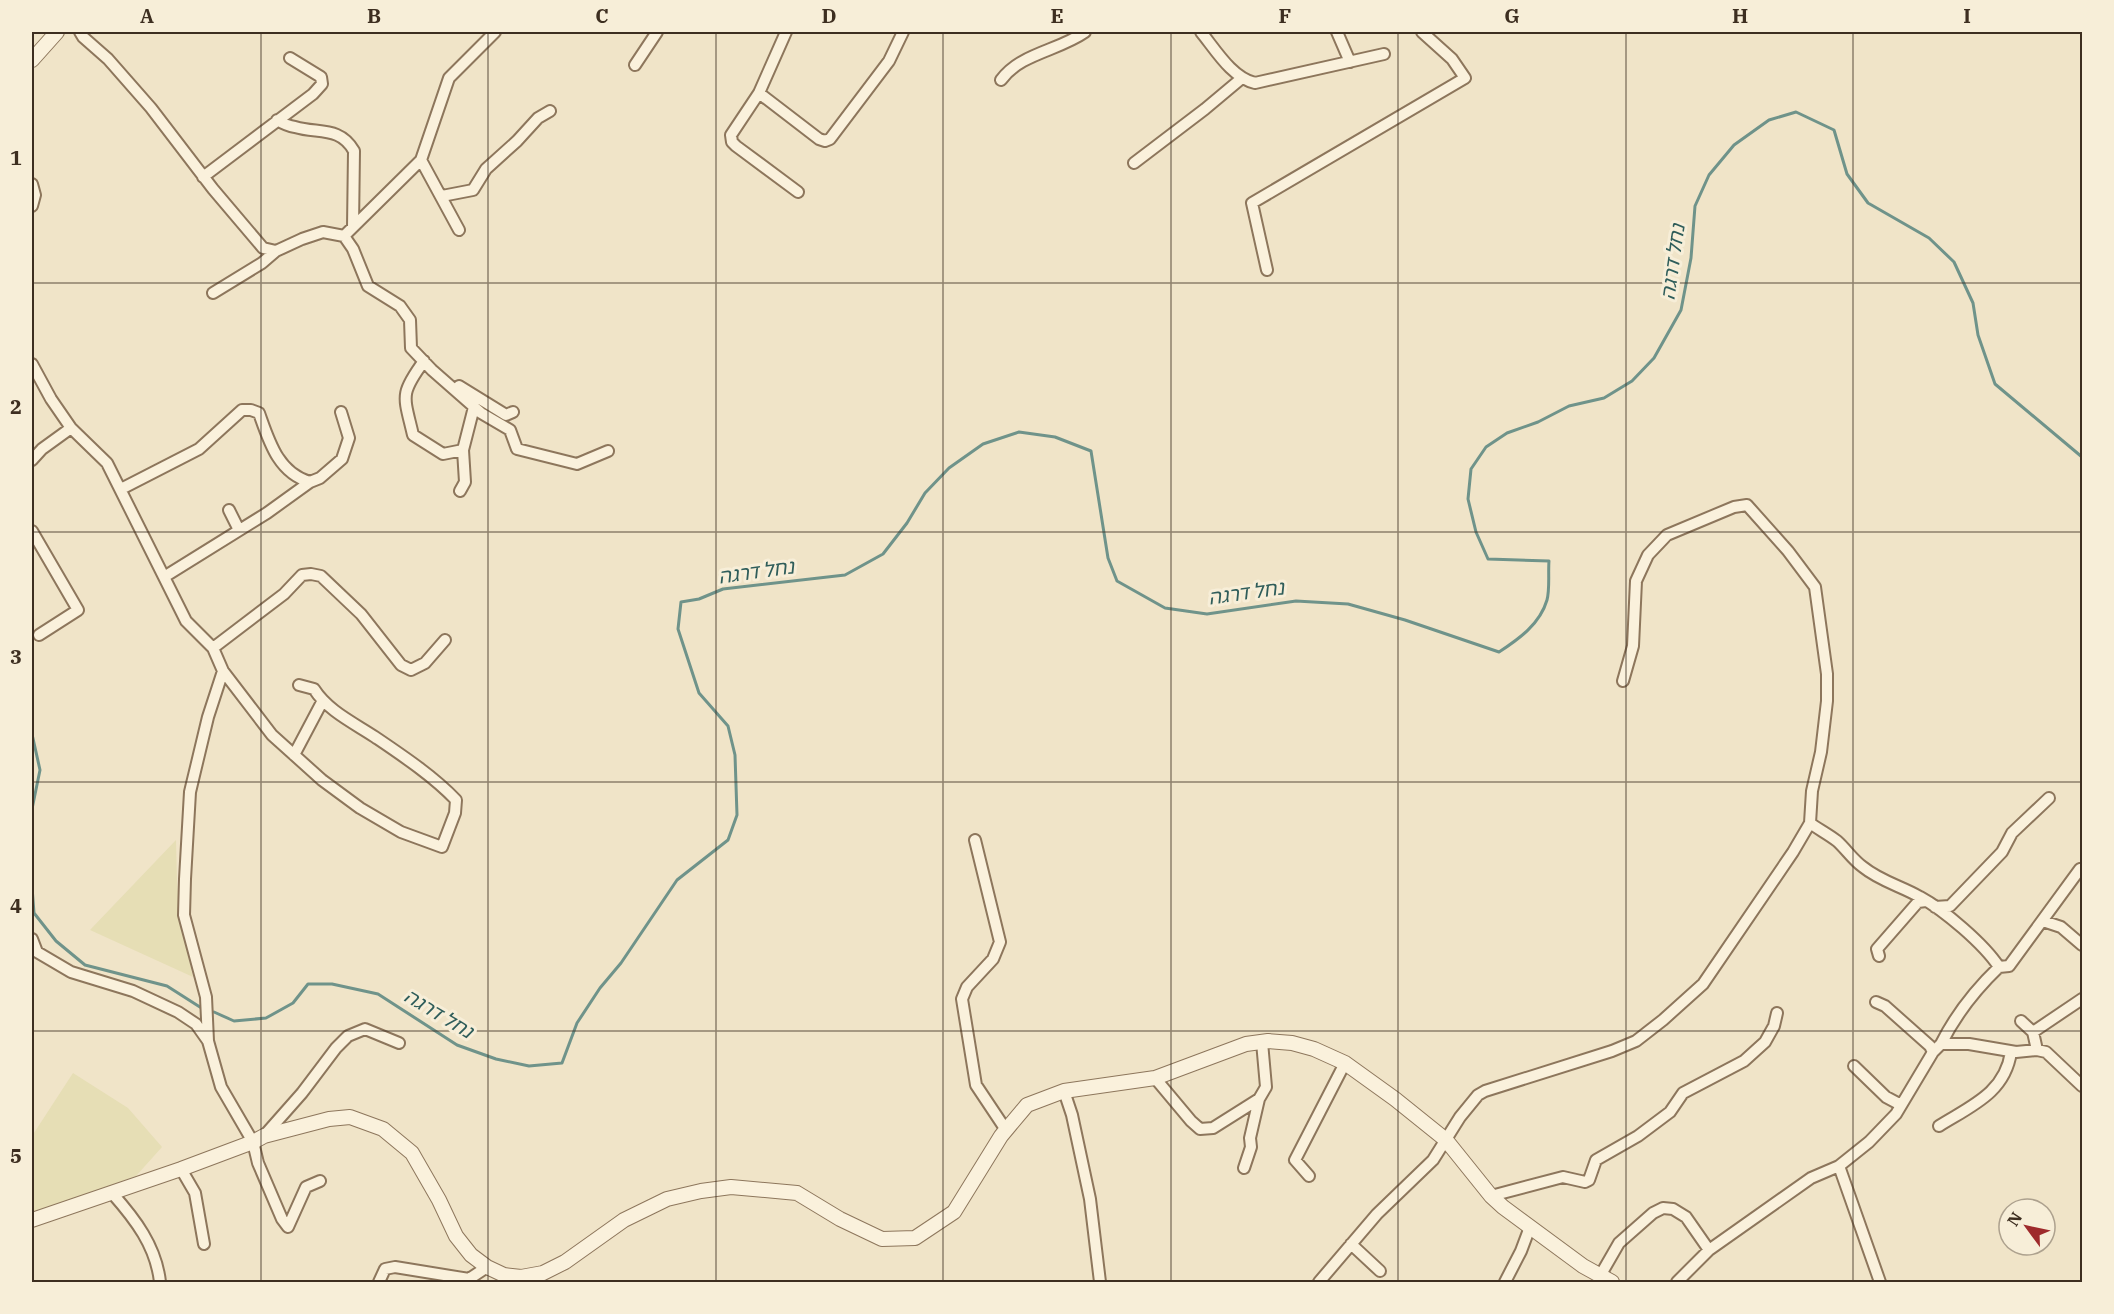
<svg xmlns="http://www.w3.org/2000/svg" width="2114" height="1314" viewBox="0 0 2114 1314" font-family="'IBM Plex Serif','Noto Sans Hebrew',serif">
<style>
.farmland{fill:#e6deb5}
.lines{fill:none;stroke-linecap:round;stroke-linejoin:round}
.stream{stroke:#6f938a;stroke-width:3}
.minor-casing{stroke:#8d765c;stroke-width:14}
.tertiary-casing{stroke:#8d765c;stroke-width:16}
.minor{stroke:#faf1dc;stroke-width:10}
.tertiary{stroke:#faf1dc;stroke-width:14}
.grid{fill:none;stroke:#3d2e20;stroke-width:1.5;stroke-opacity:0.55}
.labels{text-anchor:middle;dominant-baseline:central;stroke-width:6;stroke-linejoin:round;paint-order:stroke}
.water-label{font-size:20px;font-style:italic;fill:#2f5d5a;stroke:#f7eed8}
.neatline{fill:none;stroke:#3d2e20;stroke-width:2}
.grid-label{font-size:20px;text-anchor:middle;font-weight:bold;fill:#3d2e20}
</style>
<rect width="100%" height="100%" fill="#f0e4c8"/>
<path class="farmland" d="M176 840 177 881 180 921 193 977 90 930Z
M73 1073 128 1108 162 1147 136 1176 51 1207 32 1211V1136Z"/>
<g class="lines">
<path class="stream" d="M32 734 40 770 32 809
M32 887 34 913 56 941 85 965 167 986 203 1009
M214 1012 234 1021 266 1018 293 1003 308 984H332L378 994 457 1045 496 1059 529 1066 562 1063 577 1023 600 988 621 963 677 880 728 840 737 815 735 755 728 726 699 693 678 629 681 602 699 599 723 589 845 575 883 554 907 523 925 493 949 468 983 444 1019 432 1055 437 1091 451 1108 558 1117 581 1165 608 1207 614 1296 601 1348 604 1405 620 1499 652C1519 639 1540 624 1547 600 1550 589 1548 573 1549 561L1488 559 1476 532 1468 499 1471 469 1486 447 1507 433 1538 422 1569 406 1604 398 1632 381 1654 358 1681 310 1691 258 1695 206 1709 175 1734 145 1769 120 1796 112 1834 130 1847 174 1868 203 1929 238 1954 262 1973 303 1978 335 1995 384 2082 457"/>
<defs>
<path id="minor" d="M80 32 83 37 108 59 151 108 213 189 263 248 276 251 302 239 323 232 344 236 353 249 368 286 400 306 410 320 411 348 432 370 481 413 510 430 517 449 577 464 608 451
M786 32 759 93 731 135 732 142 736 146 798 192
M1201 32C1215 49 1232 78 1255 83L1384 54
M1337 32 1350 62
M635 65 657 32
M1001 80C1021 53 1058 51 1085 32
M759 93 819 139 825 141 830 139 889 61 903 32
M277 120C282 123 288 126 295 127 318 134 340 126 354 151L353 227
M421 160 459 230
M1134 163 1205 109 1242 78
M203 177 313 94 322 84 321 77 290 58
M32 184 35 195 32 206
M442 196 473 190 486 169 517 141 538 118 550 111
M344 236 421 160 449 78 495 32
M1267 270 1252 203 1465 78 1452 59 1422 32
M213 293 262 263 276 251
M424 361C399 395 404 396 413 435L443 454 463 450
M32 364 51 399 71 428 107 463 186 621 213 648 223 671 208 717 190 792 185 879 184 915 206 997 208 1041
M459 386 506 415 513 412
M32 460 42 449 71 428
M121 489 199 449 242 410H251L259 413C269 441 278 473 310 482
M460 491 465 482 463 450 474 407
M229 510 239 530
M32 531 78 610 39 635
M164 577 267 513 310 482 320 478 342 459 349 438 341 412
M213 648 284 594 302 575 311 574 321 576 361 614 401 665 411 670 425 663 445 640
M223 671 272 735 322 780 360 808 401 832 442 847 455 813 456 800C433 776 403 756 375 737 354 723 328 711 314 689L299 685
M294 755 322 702
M1810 823C1818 829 1828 834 1837 841 1846 849 1853 860 1863 867 1880 881 1901 886 1920 897 1944 910 1984 944 1999 967
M975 840 1000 942 993 959 967 987 962 999 976 1085 1006 1130
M1935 907 1950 906 2002 852 2012 833 2049 798
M2043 921 2061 927 2082 945
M32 939 37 952 71 972 133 991 178 1012 196 1024 208 1041 221 1087 253 1142 258 1163 282 1219 288 1227 306 1187 320 1181
M1879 956 1877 949 1918 902 1926 901
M1876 1002 1885 1006 1930 1046 1933 1052
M2021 1021 2033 1032 2037 1050
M2033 1032 2082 999
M1941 1044C1956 1014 1975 990 1999 967L2009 966 2080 869
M1854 1066 1886 1097 1901 1105
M1155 1078 1191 1121 1200 1129 1213 1128 1259 1099 1266 1087 1262 1042
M1064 1091 1072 1115 1090 1199 1100 1282
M1939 1126C1971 1106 2005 1093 2011 1052
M264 1136 302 1093 336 1048 348 1036 365 1029 399 1043
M1839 1166 1880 1282
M1244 1168 1251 1147 1250 1138 1259 1099
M181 1169 195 1193 204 1244
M1309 1176 1295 1160 1345 1063
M112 1193C135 1219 156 1246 160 1282
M1491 1196 1563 1177 1585 1182 1589 1180 1596 1160 1638 1136 1670 1112 1683 1093 1744 1061 1765 1042 1774 1026 1777 1013
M1351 1244 1380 1271
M1600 1276 1619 1243 1653 1213 1663 1208 1673 1209 1686 1217 1709 1250
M379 1282 385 1269 395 1267 469 1279 487 1267
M1319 1282 1377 1214 1433 1160 1460 1117 1478 1095 1485 1091 1612 1051 1636 1041 1663 1020 1703 984 1793 852 1810 823 1812 791 1821 752 1827 701V674L1815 587 1788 551 1747 505 1734 507 1667 535 1648 555 1636 581 1633 646 1623 681
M1505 1282 1521 1251 1530 1227
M1677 1282 1709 1250 1811 1178 1839 1166 1869 1142 1896 1114 1933 1052 1941 1044H1969L2016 1052 2037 1050 2046 1052 2082 1086"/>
<path id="tertiary" d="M32 60 57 32
M32 1220 181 1169 253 1142 264 1136 329 1119 350 1117 383 1129 412 1153 439 1200 456 1236 471 1255 487 1267 504 1275 521 1277 543 1273 565 1262 624 1220 667 1199 701 1191 731 1187 797 1193 840 1219 882 1239 915 1238 954 1212 1001 1136 1027 1105 1064 1091 1155 1078 1246 1044 1268 1041 1292 1043 1314 1049 1345 1063 1395 1099 1446 1140 1491 1196 1503 1207 1583 1266 1612 1282"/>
</defs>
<use href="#minor" class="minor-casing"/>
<use href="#tertiary" class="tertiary-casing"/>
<use href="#minor" class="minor"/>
<use href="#tertiary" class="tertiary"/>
</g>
<path class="grid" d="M261 32V1282M488 32V1282M716 32V1282M943 32V1282M1171 32V1282M1398 32V1282M1626 32V1282M1853 32V1282M32 283H2082M32 532H2082M32 782H2082M32 1031H2082"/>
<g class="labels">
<g class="water-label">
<text transform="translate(1672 262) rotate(-82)">נחל דרגה</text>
<text transform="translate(756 571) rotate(-8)">נחל דרגה</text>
<text transform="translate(1246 592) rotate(-8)">נחל דרגה</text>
<text transform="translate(439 1013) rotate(31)">נחל דרגה</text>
</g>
</g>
<rect width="2114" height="1314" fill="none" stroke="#f7eed8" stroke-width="66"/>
<g transform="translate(2027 1227) rotate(303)"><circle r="28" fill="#f7eed8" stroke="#ada18e" stroke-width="1.5"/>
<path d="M0-4.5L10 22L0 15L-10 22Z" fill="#9e2a2b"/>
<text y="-9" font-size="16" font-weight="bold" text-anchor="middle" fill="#3d2e20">N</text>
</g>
<rect x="33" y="33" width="2048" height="1248" class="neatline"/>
<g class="grid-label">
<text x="147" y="23">A</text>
<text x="374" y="23">B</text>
<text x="602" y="23">C</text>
<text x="829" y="23">D</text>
<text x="1057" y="23">E</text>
<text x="1285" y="23">F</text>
<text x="1512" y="23">G</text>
<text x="1740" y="23">H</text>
<text x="1967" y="23">I</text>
<text x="16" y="165">1</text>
<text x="16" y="414">2</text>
<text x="16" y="664">3</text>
<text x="16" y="913">4</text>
<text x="16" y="1163">5</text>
</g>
</svg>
